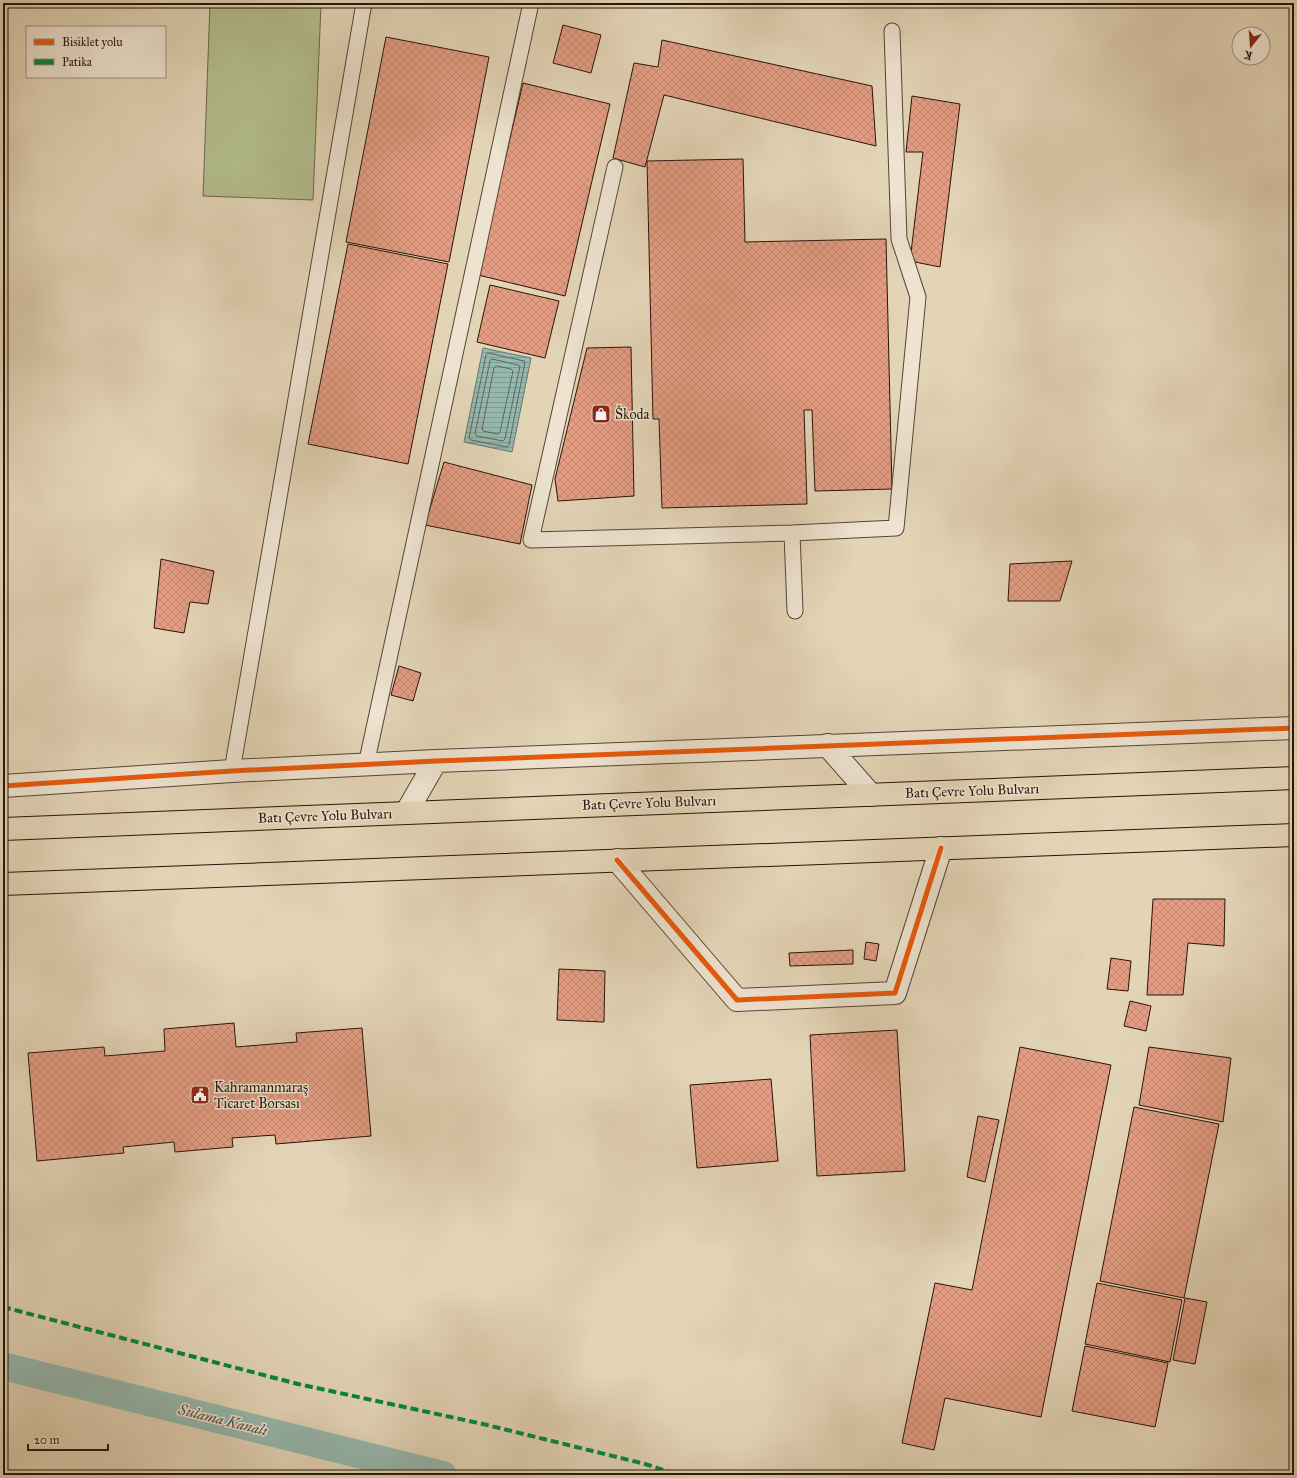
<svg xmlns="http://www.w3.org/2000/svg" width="1297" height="1478" viewBox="0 0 1297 1478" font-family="'IM FELL Great Primer',serif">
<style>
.pitch{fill:#b3bd8e;stroke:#6d684c}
.water{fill:url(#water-rules);stroke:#69766d}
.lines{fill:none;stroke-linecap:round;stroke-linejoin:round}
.shore{stroke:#5e665c;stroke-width:1}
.canal{stroke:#95b8af;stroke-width:28}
.building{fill:url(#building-cross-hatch);stroke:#27140a}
.service-casing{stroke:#564435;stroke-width:17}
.minor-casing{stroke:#564435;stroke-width:24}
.trunk-casing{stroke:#27140a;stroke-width:24}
.service{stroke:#ede3d0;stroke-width:15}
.minor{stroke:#ede3d0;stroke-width:22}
.trunk{stroke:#e3d4b6;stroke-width:22}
.quiet{stroke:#00873e;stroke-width:4;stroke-dasharray:8 4;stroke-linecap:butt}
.cycleway-casing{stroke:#ede3d0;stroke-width:8}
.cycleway{stroke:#e8590c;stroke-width:5}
.labels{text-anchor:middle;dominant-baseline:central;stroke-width:3;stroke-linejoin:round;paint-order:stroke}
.poi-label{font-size:14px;fill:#27140a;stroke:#ede3d0;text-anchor:start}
.street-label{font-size:14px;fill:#27140a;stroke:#ede3d0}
.water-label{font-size:15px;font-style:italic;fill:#4e4d44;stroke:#ede3d0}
</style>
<defs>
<pattern id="water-rules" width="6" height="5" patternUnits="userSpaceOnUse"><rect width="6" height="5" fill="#95b8af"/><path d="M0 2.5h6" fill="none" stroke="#809d95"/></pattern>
<pattern id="building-cross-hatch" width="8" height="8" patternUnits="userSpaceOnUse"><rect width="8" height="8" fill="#e49d83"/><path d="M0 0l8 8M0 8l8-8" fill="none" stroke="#c48670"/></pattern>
</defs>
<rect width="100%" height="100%" fill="#e3d4b6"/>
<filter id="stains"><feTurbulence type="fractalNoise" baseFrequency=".005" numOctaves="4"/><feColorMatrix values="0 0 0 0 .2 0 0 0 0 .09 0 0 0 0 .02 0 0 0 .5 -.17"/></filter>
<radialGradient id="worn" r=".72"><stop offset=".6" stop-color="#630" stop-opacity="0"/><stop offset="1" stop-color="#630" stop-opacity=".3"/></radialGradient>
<path class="pitch" d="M210 3 321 4 313 200 203 196Z"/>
<path class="water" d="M483 348 531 358 512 452 464 442Z"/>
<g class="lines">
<path class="shore" d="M488 353 524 361 525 362 509 445 507 447 471 440 469 438 486 355Z
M492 359 518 365 520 366 505 439 503 441 477 436 475 434 490 361Z
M497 366 511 369 513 371 500 432 498 434 483 431 482 429 494 368Z"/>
<path class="canal" d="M3 1366 443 1475"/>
</g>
<path class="building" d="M563 25 601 35 591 73 553 63Z
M386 37 489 57 449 262 346 242Z
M662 40 872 86 876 146 664 95 645 167 613 158 634 63 658 67Z
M523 83 610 104 565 296 478 275Z
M912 96 960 104 940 267 910 261 923 152H906Z
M743 159 745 242 886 239 892 489 815 491 812 410H804L807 504 662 508 659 419H653L647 161Z
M348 244 448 264 408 464 308 444Z
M490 285 559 301 545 358 477 342Z
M631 347 634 496 558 501 555 479 587 348Z
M444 462 532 485 520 544 425 525Z
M161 559 214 571 208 604 190 602 184 633 154 628Z
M1072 561 1060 601H1008L1010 564Z
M399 666 421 673 413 701 391 695Z
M1153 899H1225L1224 946 1188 943 1183 995H1147Z
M866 942 879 944 876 961 864 959Z
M853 950V964L790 966 789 953Z
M1111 958 1131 961 1128 991 1107 989Z
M559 969 605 971 604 1022 557 1020Z
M1130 1001 1151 1006 1146 1031 1124 1026Z
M234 1023 236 1047 297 1042 296 1033 362 1028 371 1136 276 1144 275 1135 232 1138 233 1147 175 1152 174 1142 123 1147 124 1153 37 1161 28 1053 104 1047 105 1056 165 1051 164 1029Z
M897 1030 905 1171 817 1176 810 1035Z
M1020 1047 1111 1065 1041 1417 945 1398 934 1450 902 1443 935 1283 972 1290Z
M1149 1047 1231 1058 1223 1122 1139 1105Z
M771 1079 778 1161 697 1168 690 1085Z
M1134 1107 1219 1124 1184 1298 1100 1281Z
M978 1116 999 1120 985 1182 967 1177Z
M1097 1283 1182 1300 1170 1362 1085 1344Z
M1185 1298 1207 1302 1195 1364 1173 1360Z
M1085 1346 1168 1363 1155 1427 1072 1411Z"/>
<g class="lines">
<defs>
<path id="service" d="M615 167 531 540 792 533 896 528 918 297 899 239 892 31
M792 533 795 611
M366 765 531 3
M232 771 364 3"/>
<path id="minor" d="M827 745 871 795
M3 786 232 771 436 761 1294 728
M406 813 436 761
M617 860 737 1000 895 993 941 848"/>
<path id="trunk" d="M3 829 1294 778
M3 884 1294 835"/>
</defs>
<use href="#service" class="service-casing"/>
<use href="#minor" class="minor-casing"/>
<use href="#trunk" class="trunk-casing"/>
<use href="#service" class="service"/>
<use href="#minor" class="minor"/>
<use href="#trunk" class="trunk"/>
<path class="quiet" d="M3 1307 298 1384 483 1424 645 1464 679 1475"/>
<defs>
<path id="cycleway" d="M3 786 232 771 436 761 1294 728
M617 860 737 1000 895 993 941 848"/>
</defs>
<use href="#cycleway" class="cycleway-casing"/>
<use href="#cycleway" class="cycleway"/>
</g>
<defs>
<symbol id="shop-square" viewBox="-11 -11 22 22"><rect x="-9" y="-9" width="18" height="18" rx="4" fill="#8f2418" stroke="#ede3d0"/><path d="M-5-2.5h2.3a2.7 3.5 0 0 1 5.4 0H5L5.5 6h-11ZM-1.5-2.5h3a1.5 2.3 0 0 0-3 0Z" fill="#fff"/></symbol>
<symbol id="civic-square" viewBox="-11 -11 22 22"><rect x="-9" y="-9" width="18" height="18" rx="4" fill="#8f2418" stroke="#ede3d0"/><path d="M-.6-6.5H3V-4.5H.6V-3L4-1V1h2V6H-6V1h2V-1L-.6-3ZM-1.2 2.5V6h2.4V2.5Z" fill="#fff"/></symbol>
</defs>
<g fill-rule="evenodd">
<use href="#shop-square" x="590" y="403" width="22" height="22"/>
<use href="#civic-square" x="189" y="1084" width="22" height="22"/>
</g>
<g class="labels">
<g class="poi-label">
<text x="615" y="414">Škoda</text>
<text x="214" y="1087">Kahramanmaraş<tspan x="214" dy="16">Ticaret Borsası</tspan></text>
</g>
<g class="street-label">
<text transform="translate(972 791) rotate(-2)">Batı Çevre Yolu Bulvarı</text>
<text transform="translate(649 803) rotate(-2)">Batı Çevre Yolu Bulvarı</text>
<text transform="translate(325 816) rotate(-2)">Batı Çevre Yolu Bulvarı</text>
</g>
<g class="water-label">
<text transform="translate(223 1420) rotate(14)">Sulama Kanalı</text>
</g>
</g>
<rect width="1297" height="1478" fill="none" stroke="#e3d4b6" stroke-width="16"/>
<rect x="4" y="4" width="1289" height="1470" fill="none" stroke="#27140a" stroke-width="2"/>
<rect x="8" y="8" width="1281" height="1462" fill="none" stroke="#27140a"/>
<rect x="26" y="26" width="140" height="52" fill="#ede3d0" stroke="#9e9081"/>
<rect x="34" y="39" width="20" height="6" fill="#e8590c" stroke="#9e9081"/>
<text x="62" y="46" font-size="12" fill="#27140a">Bisiklet yolu</text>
<rect x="34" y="59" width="20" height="6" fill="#00873e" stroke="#9e9081"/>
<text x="62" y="66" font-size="12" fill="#27140a">Patika</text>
<g transform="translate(1251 46) rotate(197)"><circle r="19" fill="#ede3d0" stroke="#9e9081"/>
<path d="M0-3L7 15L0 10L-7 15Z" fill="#8f2418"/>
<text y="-6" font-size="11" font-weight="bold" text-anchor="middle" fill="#27140a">K</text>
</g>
<path d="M28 1444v6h80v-6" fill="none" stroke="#27140a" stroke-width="2"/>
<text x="34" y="1444" font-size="12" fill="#27140a" stroke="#ede3d0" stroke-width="3" paint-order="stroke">20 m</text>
<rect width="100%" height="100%" filter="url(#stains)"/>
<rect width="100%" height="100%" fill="url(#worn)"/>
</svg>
